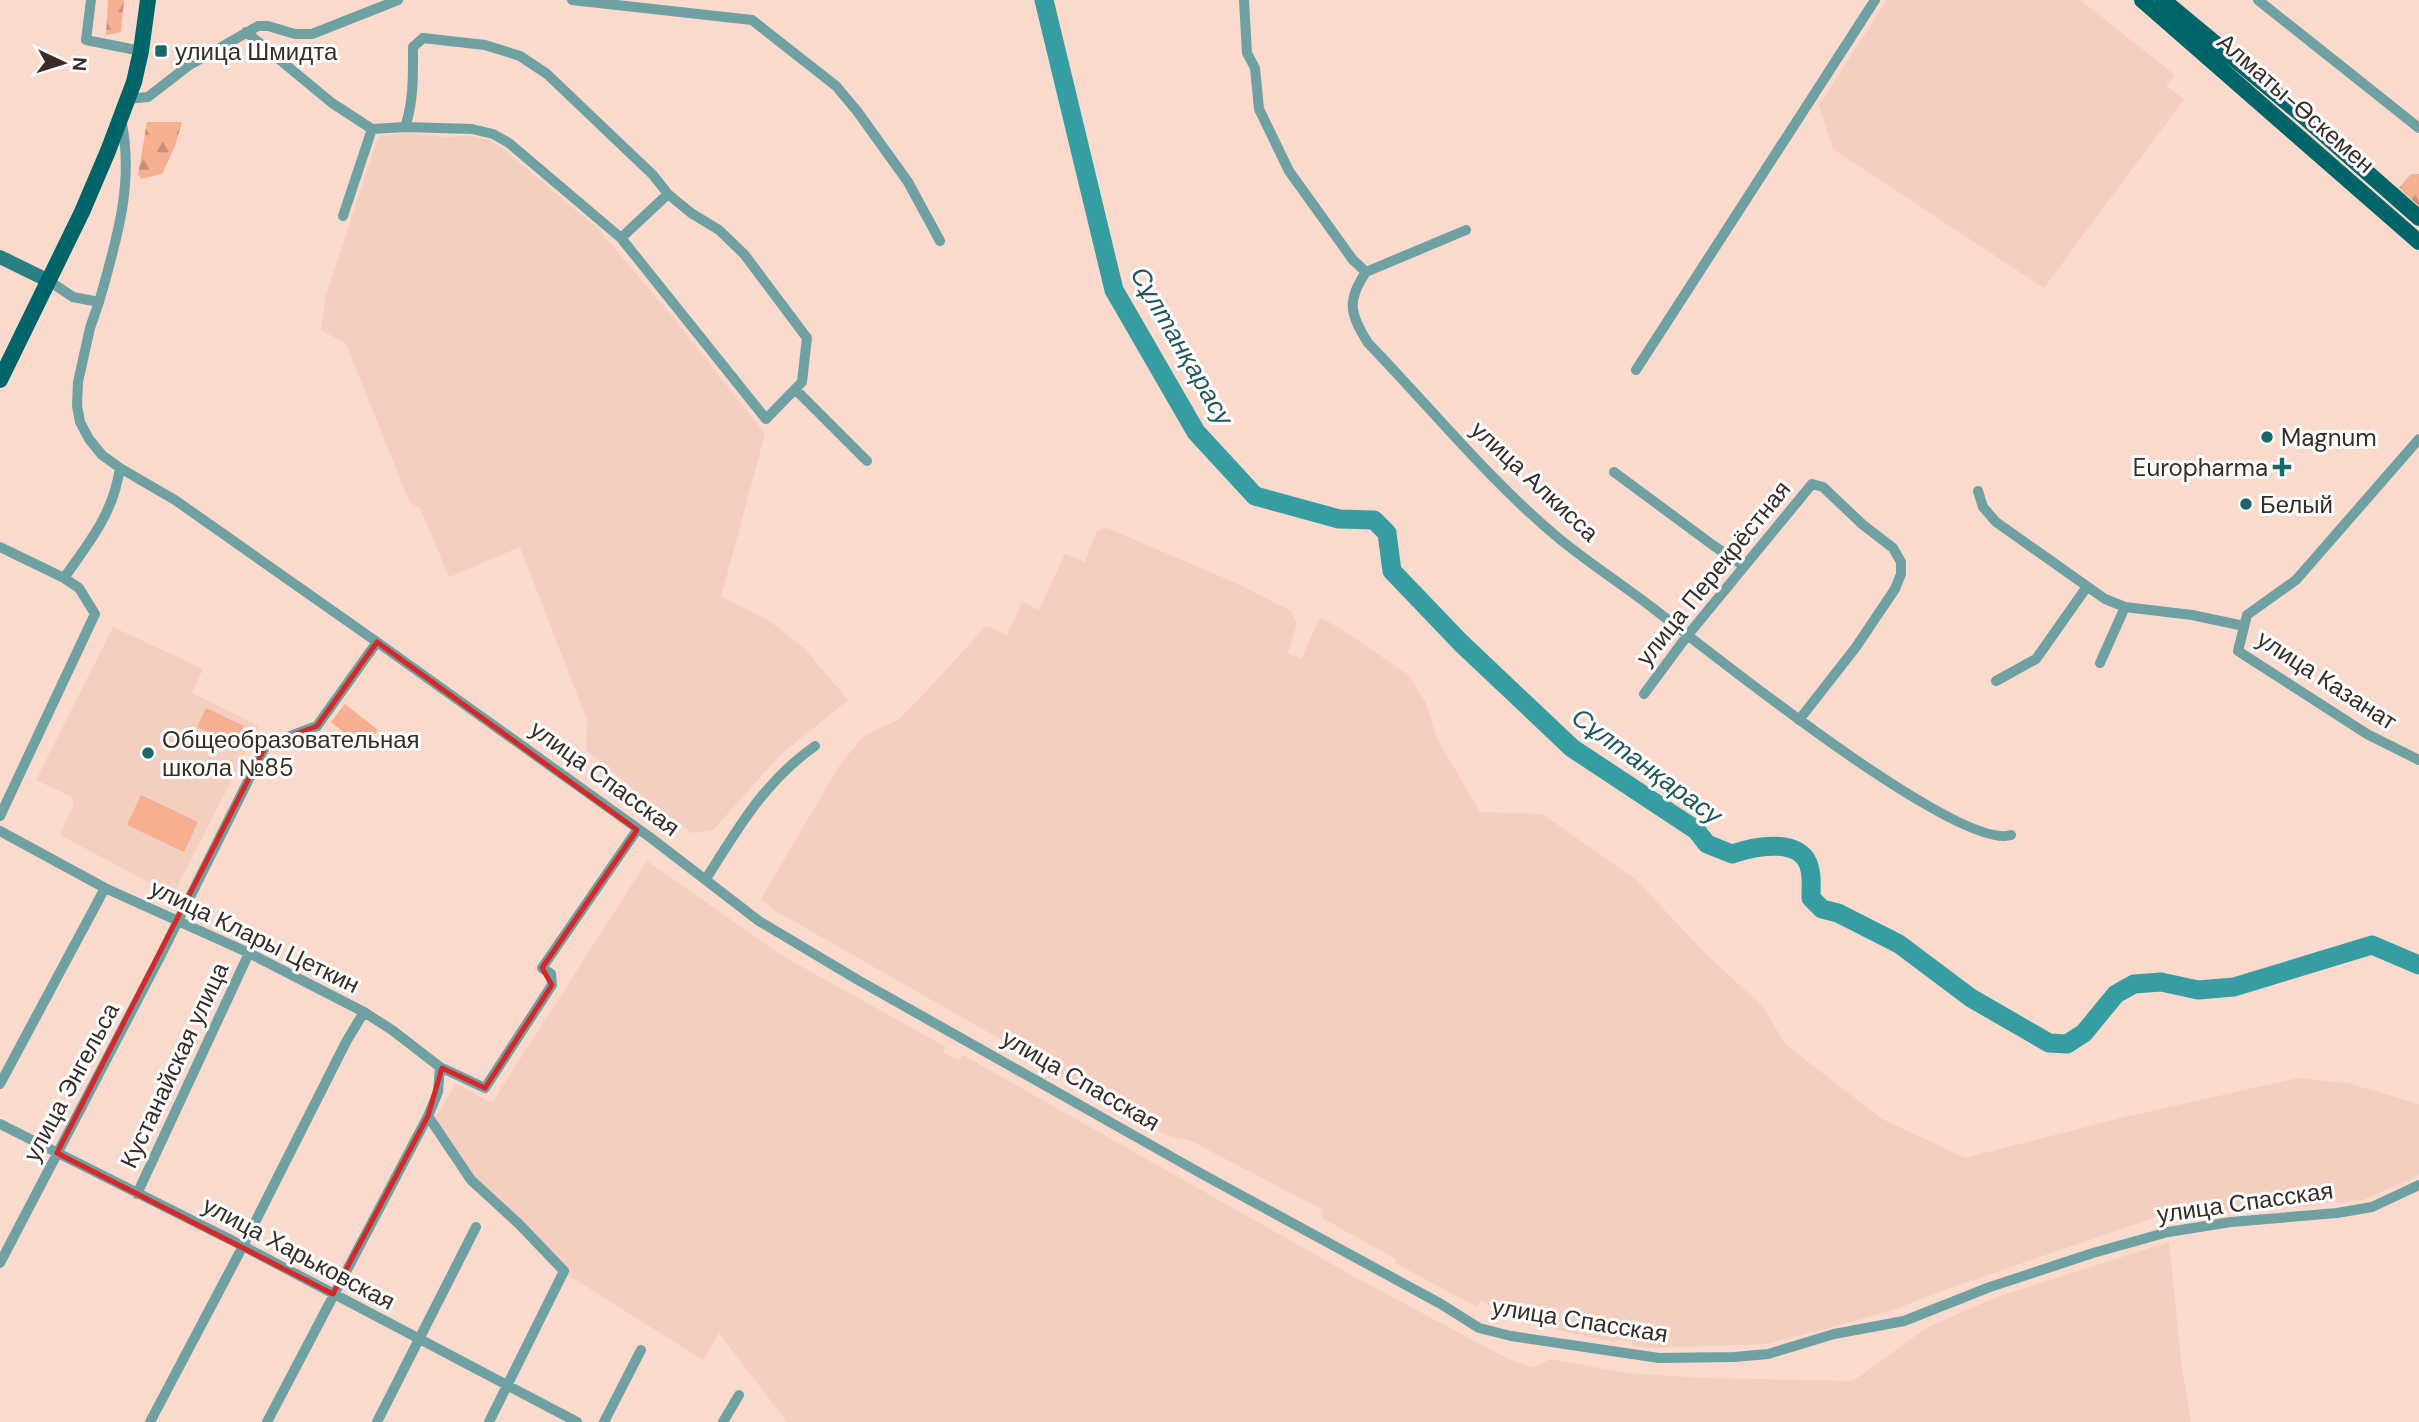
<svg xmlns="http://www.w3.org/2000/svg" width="2419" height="1422" viewBox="0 0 2419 1422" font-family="'DM Sans',sans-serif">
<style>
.built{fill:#f4cebe}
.forest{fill:url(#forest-firs)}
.pitch{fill:#f6af91}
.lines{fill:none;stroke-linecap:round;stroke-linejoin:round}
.river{stroke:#369ea3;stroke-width:19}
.street{stroke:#6fa0a2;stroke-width:10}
.secondary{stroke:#2b8083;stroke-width:14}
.primary{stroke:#006569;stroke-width:16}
.marked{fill:none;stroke:#d62828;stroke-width:5;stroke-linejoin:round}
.poi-dot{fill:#19676b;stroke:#fff;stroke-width:2.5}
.labels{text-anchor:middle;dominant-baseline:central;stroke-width:6;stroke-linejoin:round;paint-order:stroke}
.poi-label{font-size:24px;fill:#382c27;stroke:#fff;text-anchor:start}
.street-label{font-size:24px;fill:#382c27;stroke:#fff}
.water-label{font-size:26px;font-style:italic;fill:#1f585a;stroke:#fff}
</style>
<defs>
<pattern id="forest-firs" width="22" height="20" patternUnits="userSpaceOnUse" patternTransform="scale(1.75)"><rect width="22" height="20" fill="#f6af91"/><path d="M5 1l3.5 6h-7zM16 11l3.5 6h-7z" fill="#c88f76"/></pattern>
</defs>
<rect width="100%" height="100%" fill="#f9dacd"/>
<path class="built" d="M1887 0H2080L2175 75 2166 86 2184 99 2044 288 1833 149 1819 105Z
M404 133 443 137 473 136 491 141 507 152 598 229 673 317 765 434 721 597 768 620 804 648 848 700 781 754 713 830 692 833 655 806 586 750 587 720 520 547 449 577 420 508 410 503 346 344 321 330 326 295 379 136Z
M1107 528 1236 583 1291 611 1297 624 1288 653 1301 659 1320 618 1338 627 1407 674 1426 703 1436 737 1480 812 1542 814 1635 879 1704 952 1763 1007 1785 1044 1882 1119 1965 1158 2125 1117 2298 1078 2347 1083 2419 1104V1175L2361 1201 2320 1203 2317 1206 2198 1215 2194 1204 1947 1289 1888 1312 1767 1344 1649 1348 1633 1346 1632 1342 1622 1340 1614 1342 1556 1330 1554 1325 1480 1301 1477 1307 1395 1263 1396 1259 1322 1218 1323 1210 1191 1141 1169 1136 1100 1100 1066 1080 1042 1063 774 910 761 899 841 763 864 736 898 720 922 696 986 626 1007 635 1022 602 1039 610 1065 554 1085 562 1097 531Z
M113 627 203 669 192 693 259 726 173 895 60 835 74 803 72 797 36 780Z
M647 861 781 955 946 1047 943 1052 958 1060 963 1055 1351 1275 1508 1359 1534 1368 1550 1359 1626 1373 1702 1378 1853 1381 1928 1327 1997 1297 2169 1242 2181 1362 2191 1422H787L719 1333 703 1360 568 1275 511 1224 468 1180 449 1151 436 1117 456 1084 492 1103Z"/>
<path class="forest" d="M108 0H124L121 32 106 35Z
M147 122H182L175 146 162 174 142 179 138 175Z
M2411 174H2419V206L2399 188Z"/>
<path class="pitch" d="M345 704 378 730 364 748 331 722Z
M206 708 244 726 235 745 197 727Z
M141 795 198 822 184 852 127 825Z"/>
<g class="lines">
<path class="river" d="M1044 0 1114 290 1196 432 1255 496 1339 519 1374 520 1387 533 1392 571 1461 643 1572 748 1696 830 1707 844 1732 854C1755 846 1804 836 1810 870 1812 879 1811 889 1811 898L1822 909 1838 913 1899 944 1971 998 2049 1043 2067 1044 2084 1033 2116 994 2134 984 2161 982 2198 990 2234 987 2372 945 2419 965"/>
<path class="street" d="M91 0 86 40 141 51
M572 0 752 20 836 86 857 111 908 182 940 241
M1244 0 1247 53 1255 68 1259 109 1289 171 1353 260 1366 272
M2258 0 2419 128
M246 32 332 103 372 129 405 127 472 129 493 134 509 143 621 238 766 419 802 382 807 338 744 254 719 230 691 213 668 194 653 175 547 74 520 56 485 45 423 38 413 47C413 73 414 101 405 127
M127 99 148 97 188 66 258 26H268L295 34H312L398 0
M343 216 372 129
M621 238 668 194
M1366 272C1346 301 1350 314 1368 343 1430 407 1488 479 1556 536 1587 562 1622 584 1654 609 1706 649 1958 852 2011 835
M1366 272 1466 230
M49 281 73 297 99 302 90 328 78 382 77 406 80 422 89 439 102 455 120 468 175 500 377 642 651 838 759 921 858 980 1202 1174 1441 1304 1479 1328 1511 1336 1659 1358 1734 1357 1768 1354 1834 1334 1904 1321 1990 1287 2093 1253 2168 1232 2231 1222 2337 1213 2372 1207 2419 1185
M99 302C116 242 135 183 121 119
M1636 370 1875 0
M795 389 867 461
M2419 439 2296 580 2247 615 2238 651 2367 734 2419 760
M1614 472 1714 546 1744 566
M1978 491 1983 507 1996 522 2105 599 2125 607 2192 615 2244 626
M0 547 64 578 79 588 95 614 0 816
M64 578C90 541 113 514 120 468
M2100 663 2125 607
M1996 681 2036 659 2086 588
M1644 694 1687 636 1812 484 1823 487 1862 524 1893 548 1901 562V574L1895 589 1856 647 1799 720
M0 831 105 888 249 953 364 1012 392 1030 440 1067 485 1088 552 985 551 974 542 968 637 830
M706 879C738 828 765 781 815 746
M440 1067 438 1092 428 1116 471 1180 519 1224 564 1271 489 1422
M0 1084 105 888
M0 1124 243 1246 577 1422
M137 1194 249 953
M0 1263 160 957 266 745 317 726 377 642
M150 1422 243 1246 346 1042 364 1012
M267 1422 428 1116
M377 1422 476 1227
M604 1422 641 1350
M723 1422 739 1395"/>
<path class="secondary" d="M0 257 49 281"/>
<path class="primary" d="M2142 0 2419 242
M2163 0 2303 116 2419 218
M0 380 82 212 108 151 134 82 141 51 148 0"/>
</g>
<path class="marked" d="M377 642 637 830 542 968 552 985 485 1088 442 1068 428 1116 333 1294 57 1153 266 745 317 726Z"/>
<g class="poi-dot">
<rect x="154" y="44" width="14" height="14" rx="3.5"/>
<circle cx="2267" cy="437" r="7"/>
<path d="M2278.5 456.5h7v7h7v7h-7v7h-7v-7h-7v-7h7z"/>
<circle cx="2246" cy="504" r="7"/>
<circle cx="148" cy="753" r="7"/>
</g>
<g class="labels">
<g class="poi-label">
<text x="175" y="51">улица Шмидта</text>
<text x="2281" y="437">Magnum</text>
<text x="2268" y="467" text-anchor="end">Europharma</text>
<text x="2260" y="504">Белый</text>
<text x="162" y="739">Общеобразовательная<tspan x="162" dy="28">школа №85</tspan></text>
</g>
<g class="street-label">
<text transform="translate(2296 103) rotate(41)">Алматы-Өскемен</text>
<text transform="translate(1535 481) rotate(43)">улица Алкисса</text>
<text transform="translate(1713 573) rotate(-51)">улица Перекрёстная</text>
<text transform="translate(2327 680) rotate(33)">улица Казанат</text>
<text transform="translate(605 778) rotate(36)">улица Спасская</text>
<text transform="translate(255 936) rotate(26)">улица Клары Цеткин</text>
<text transform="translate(174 1065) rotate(-65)">Кустанайская улица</text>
<text transform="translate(1081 1080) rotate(30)">улица Спасская</text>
<text transform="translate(71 1082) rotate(-62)">улица Энгельса</text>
<text transform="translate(2245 1202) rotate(-8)">улица Спасская</text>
<text transform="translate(299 1253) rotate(28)">улица Харьковская</text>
<text transform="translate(1580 1320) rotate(9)">улица Спасская</text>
</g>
<g class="water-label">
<text transform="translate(1182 346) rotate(60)">Сұлтанқарасу</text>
<text transform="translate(1647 766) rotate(36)">Сұлтанқарасу</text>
</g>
</g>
<g transform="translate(63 63) rotate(94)" stroke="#ffffff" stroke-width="5" paint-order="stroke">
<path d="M0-5L12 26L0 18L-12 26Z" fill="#382c27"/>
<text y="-10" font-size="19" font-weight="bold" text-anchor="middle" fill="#382c27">N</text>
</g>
</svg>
